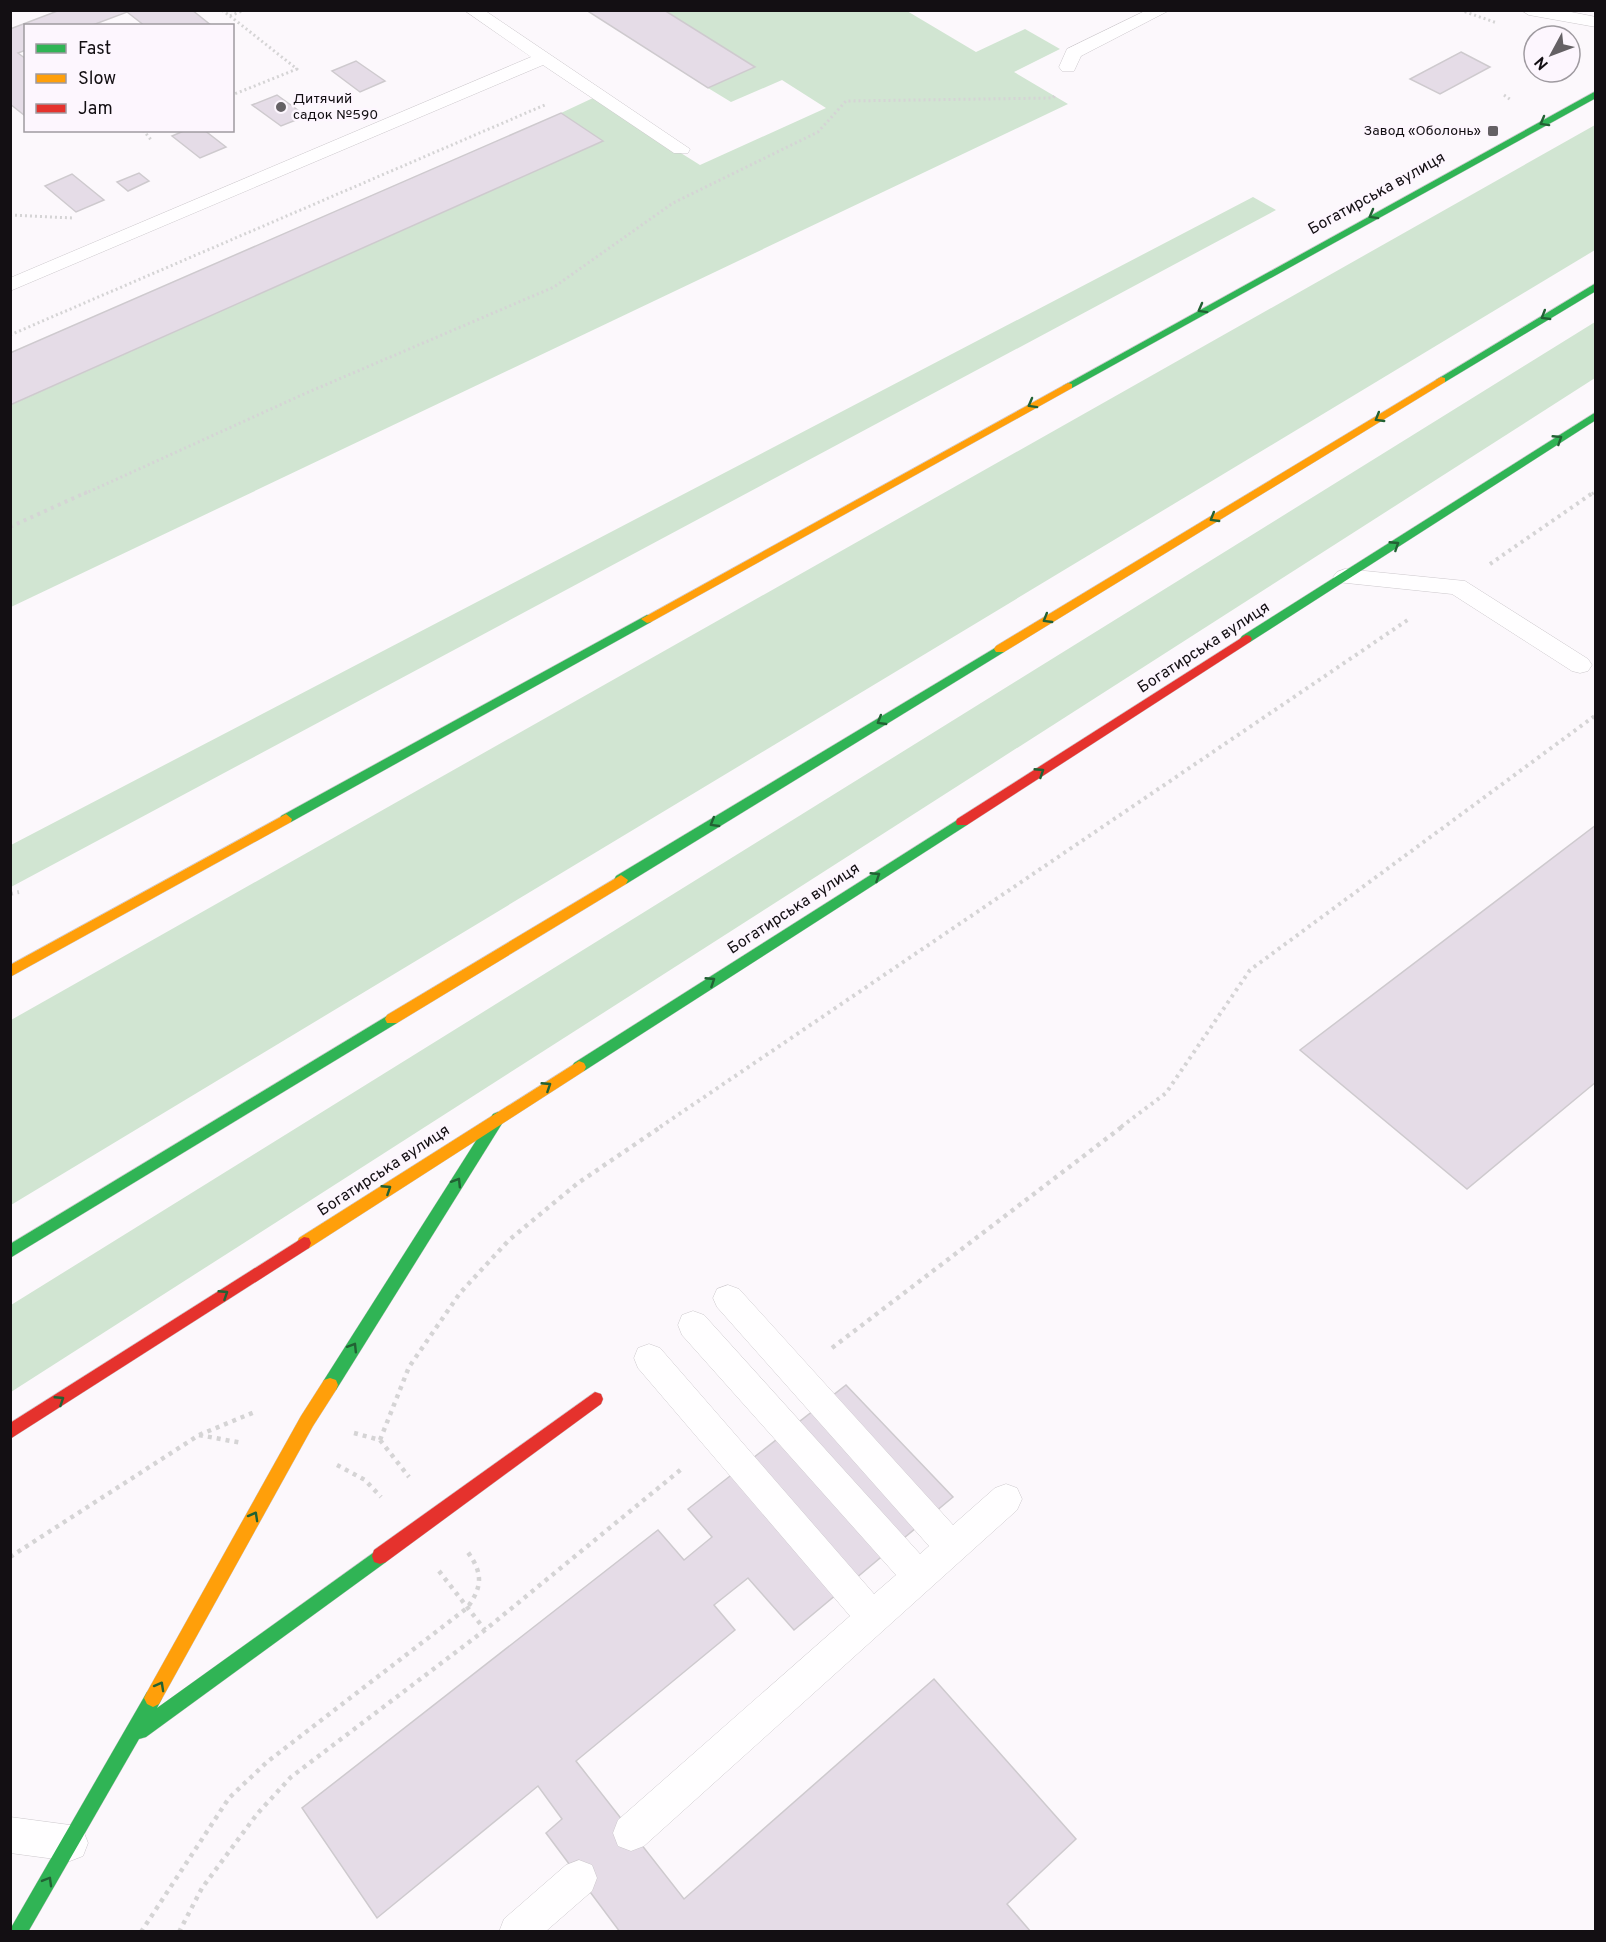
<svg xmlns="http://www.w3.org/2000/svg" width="1606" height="1942" viewBox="0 0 1606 1942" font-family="Overpass,sans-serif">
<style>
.green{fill:#d1e5d2}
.building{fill:#e5dce7;stroke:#cecace;stroke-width:1.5}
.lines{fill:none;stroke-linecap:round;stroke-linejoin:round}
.lane-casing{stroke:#cdc9cd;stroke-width:1}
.fast-casing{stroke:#cdc9cd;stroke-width:1}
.slow-casing{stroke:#cdc9cd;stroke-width:1}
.jam-casing{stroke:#cdc9cd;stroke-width:1}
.path-far2{stroke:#d5d4d5;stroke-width:3;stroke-dasharray:2 3;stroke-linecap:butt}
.path-far1{stroke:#d5d4d5;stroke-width:4;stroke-dasharray:3 4.5;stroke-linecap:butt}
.path{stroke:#d5d4d5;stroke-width:4.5;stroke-dasharray:4 5;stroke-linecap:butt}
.lane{fill:#fffeff;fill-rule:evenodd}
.fast{fill:#30b455;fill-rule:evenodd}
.slow{fill:#ff9f0a;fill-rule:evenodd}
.jam{fill:#e5322d;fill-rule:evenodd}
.oneway{stroke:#226234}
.poi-dot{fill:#656165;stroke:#fdf6fe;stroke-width:2}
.labels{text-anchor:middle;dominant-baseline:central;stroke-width:5;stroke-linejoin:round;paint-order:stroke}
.far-poi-label{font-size:14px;fill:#130f13;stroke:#fdf6fe;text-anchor:start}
.street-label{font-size:16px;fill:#130f13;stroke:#fdf6fe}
</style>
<rect width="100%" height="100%" fill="#fcf8fc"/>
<path class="green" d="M664 11H907L976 52 1025 29 1060 49 1014 72 1068 104 11 607V405L602 141 561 113 593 98 700 165 826 108 782 80 731 102 708 88 754 66Z
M1595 125V250L11 1205V1020Z
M1253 197 1276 210 11 887V845Z
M1595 322V378L11 1392V1305Z"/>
<path class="building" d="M60 10H192L212 26H145L127 12 90 26H26V50L18 53 26 59 24 115 10 104V29Z
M586 10H664L755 67 708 88Z
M1461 52 1490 67 1440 94 1410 79Z
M356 61 385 81 360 92 332 71Z
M277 95 306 116 281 126 252 105Z
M561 113 603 141 10 405V353Z
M186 130H204L226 147 200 158 172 136Z
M139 173 149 181 128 191 117 182Z
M72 174 104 200 76 212 45 186Z
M1596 825V1082L1467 1189 1300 1050Z
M846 1385 953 1497 794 1630 748 1578 714 1605 735 1630 576 1761 684 1899 934 1679 1076 1839 1007 1904 1031 1932H620L546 1833 562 1819 538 1786 377 1918 302 1808 658 1530 684 1560 712 1537 688 1509Z"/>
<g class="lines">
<defs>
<path id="lane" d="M464 10H484L690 149 688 153H674L543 65 10 291V278L531 57Z
M1147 10H1170L1081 56 1074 71H1062L1059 67 1067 49Z
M1521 10H1561L1596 17V27L1529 15Z
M1345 569 1465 581 1588 659 1592 665 1588 671 1580 673 1572 671 1452 594 1337 582 1333 577 1337 572Z
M728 1285 739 1289 953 1525 995 1488 1006 1484 1017 1488 1022 1499 1017 1510 644 1846 631 1851 618 1846 613 1833 618 1820 850 1616 638 1368 634 1358 638 1348 649 1344 660 1348 874 1594 896 1575 682 1335 678 1325 682 1315 693 1311 704 1315 920 1554 929 1546 717 1307 713 1298 717 1289Z
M10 1817 70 1825 83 1830 88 1843 83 1856 70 1861 10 1853Z
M579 1860 592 1865 597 1878 592 1891 545 1932H499L504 1919 566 1865Z"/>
<path id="fast" d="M1596 91V98L1072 388H1064L1063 386Z
M1596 283V291L1445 382H1437L1436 380Z
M1596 412V420L1250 642H1242L1240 639 1242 636Z
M647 615 651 616 653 619 651 622 291 822H281L280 819 281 816Z
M1000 645 1004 646 1006 649 1004 652 626 884H616L614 880 616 876Z
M962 817 967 819 968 822 967 825 584 1071H574L572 1067 574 1063Z
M392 1013 397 1015 399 1019 397 1023 10 1258V1244Z
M498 1112 503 1114 505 1118 503 1122 336 1390 330 1392 324 1390 322 1385 324 1380 493 1114Z
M380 1548 386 1550 388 1556 386 1562 146 1737 139 1739 28 1932H10L12 1926 147 1692 153 1689 159 1692 162 1698 157 1708Z"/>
<path id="slow" d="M1441 377 1445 378V382L1004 652H996L994 649 996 646Z
M1068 383 1072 384V388L651 622 647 623 641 619Z
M286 814 292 819 291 822 10 977V965Z
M621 875 628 880 626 884 397 1023H387L385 1019 387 1015Z
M579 1061 584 1063 586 1067 584 1071 309 1248 304 1249 299 1248 297 1243 299 1238Z
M330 1378 336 1380 338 1385 336 1390 313 1426 159 1704 153 1707 147 1704 144 1698 147 1692 301 1416 324 1380Z"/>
<path id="jam" d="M1246 635 1250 636 1252 639 1250 642 967 825H957L956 822 957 819Z
M304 1237 309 1238 311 1243 309 1248 10 1439V1423Z
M595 1392 601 1394 603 1399 601 1404 386 1562 380 1564 374 1562 372 1556 374 1550Z"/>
</defs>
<use href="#lane" class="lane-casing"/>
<use href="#fast" class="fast-casing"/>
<use href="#slow" class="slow-casing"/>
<use href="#jam" class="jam-casing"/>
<path class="path-far2" d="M222 10 230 16 244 10
M1460 10 1497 23
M230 16 297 69 232 95
M1504 95 1511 100
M1444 127 1455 131
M143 130 152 141
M10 215 73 218
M10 335 547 104
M84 494 304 394 554 287 673 203 818 132 846 101 1053 98 1055 95
M1592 494 1596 491"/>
<path class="path-far1" d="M10 527 87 492
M1490 564 1594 492
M10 894 19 892
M660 1127 1409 619
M1121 1127 1166 1093 1250 970 1596 715"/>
<path class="path" d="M832 1348 1123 1126
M354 1433 380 1440 409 1477
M199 1435 242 1443
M380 1440 409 1367 460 1293 509 1240 578 1183 662 1126
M337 1465 365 1480 381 1497
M10 1557 199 1435 257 1411
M439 1571 485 1630
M141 1932 229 1798 267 1762 467 1608C483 1586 483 1573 467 1551
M179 1932 202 1888 257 1814 291 1777 485 1630 684 1467"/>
<use href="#lane" class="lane"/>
<use href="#fast" class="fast"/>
<use href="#slow" class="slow"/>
<use href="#jam" class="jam"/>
</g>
<defs><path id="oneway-chevron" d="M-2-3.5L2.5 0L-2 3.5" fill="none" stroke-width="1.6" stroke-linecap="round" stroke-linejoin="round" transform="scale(1.5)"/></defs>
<g class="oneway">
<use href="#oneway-chevron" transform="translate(1544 122) rotate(151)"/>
<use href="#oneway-chevron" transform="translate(1373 215) rotate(151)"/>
<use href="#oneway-chevron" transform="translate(1202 309) rotate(151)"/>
<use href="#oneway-chevron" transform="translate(1545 316) rotate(149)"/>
<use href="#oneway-chevron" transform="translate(1032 404) rotate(151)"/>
<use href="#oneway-chevron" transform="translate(1379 418) rotate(149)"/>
<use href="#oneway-chevron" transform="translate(1558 439) rotate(-33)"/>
<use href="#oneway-chevron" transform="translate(1214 518) rotate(149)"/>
<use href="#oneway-chevron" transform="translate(1395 545) rotate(-33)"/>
<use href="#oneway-chevron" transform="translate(1047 619) rotate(149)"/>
<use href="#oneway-chevron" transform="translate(881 721) rotate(149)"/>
<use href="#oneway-chevron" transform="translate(1040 772) rotate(-33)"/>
<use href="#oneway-chevron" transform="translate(714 823) rotate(149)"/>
<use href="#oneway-chevron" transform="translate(876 876) rotate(-33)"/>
<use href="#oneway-chevron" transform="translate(711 981) rotate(-33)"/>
<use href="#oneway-chevron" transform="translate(547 1086) rotate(-33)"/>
<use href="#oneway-chevron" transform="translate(457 1182) rotate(-58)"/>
<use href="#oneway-chevron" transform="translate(387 1189) rotate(-33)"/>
<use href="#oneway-chevron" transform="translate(224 1294) rotate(-33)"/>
<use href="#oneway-chevron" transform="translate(353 1347) rotate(-58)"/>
<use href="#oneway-chevron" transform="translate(60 1400) rotate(-33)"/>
<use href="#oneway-chevron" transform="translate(254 1516) rotate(-61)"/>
<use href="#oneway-chevron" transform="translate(160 1686) rotate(-61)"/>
<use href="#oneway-chevron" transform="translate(48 1881) rotate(-60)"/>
</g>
<g class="poi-dot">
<circle cx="281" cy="107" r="6"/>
<rect x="1487" y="125" width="12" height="12" rx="3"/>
</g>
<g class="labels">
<g class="far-poi-label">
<text x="293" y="99">Дитячий<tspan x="293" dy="16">садок №590</tspan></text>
<text x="1481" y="131" text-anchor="end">Завод «Оболонь»</text>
</g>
<g class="street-label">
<text transform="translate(1377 194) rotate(-29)">Богатирська вулиця</text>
<text transform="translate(1204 648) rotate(-33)">Богатирська вулиця</text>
<text transform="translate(794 909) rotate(-33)">Богатирська вулиця</text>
<text transform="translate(384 1171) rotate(-33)">Богатирська вулиця</text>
</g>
</g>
<rect width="1606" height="1942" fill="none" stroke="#130f13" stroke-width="24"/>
<rect x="24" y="24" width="210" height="108" fill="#fdf6fe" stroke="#9f9aa0" stroke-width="1.5"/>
<rect x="36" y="44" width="30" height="9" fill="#30b455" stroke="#9f9aa0" stroke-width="1.5"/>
<text x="78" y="54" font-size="18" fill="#130f13">Fast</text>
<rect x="36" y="74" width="30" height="9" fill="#ff9f0a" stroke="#9f9aa0" stroke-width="1.5"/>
<text x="78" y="84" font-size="18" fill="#130f13">Slow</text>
<rect x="36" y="104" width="30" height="9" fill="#e5322d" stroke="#9f9aa0" stroke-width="1.5"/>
<text x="78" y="114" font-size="18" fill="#130f13">Jam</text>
<g transform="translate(1552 54) rotate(229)"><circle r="28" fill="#fdf6fe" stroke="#9f9aa0" stroke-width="1.5"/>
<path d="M0-4.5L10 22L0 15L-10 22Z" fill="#656165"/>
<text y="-9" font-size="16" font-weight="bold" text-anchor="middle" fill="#130f13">N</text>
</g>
</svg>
